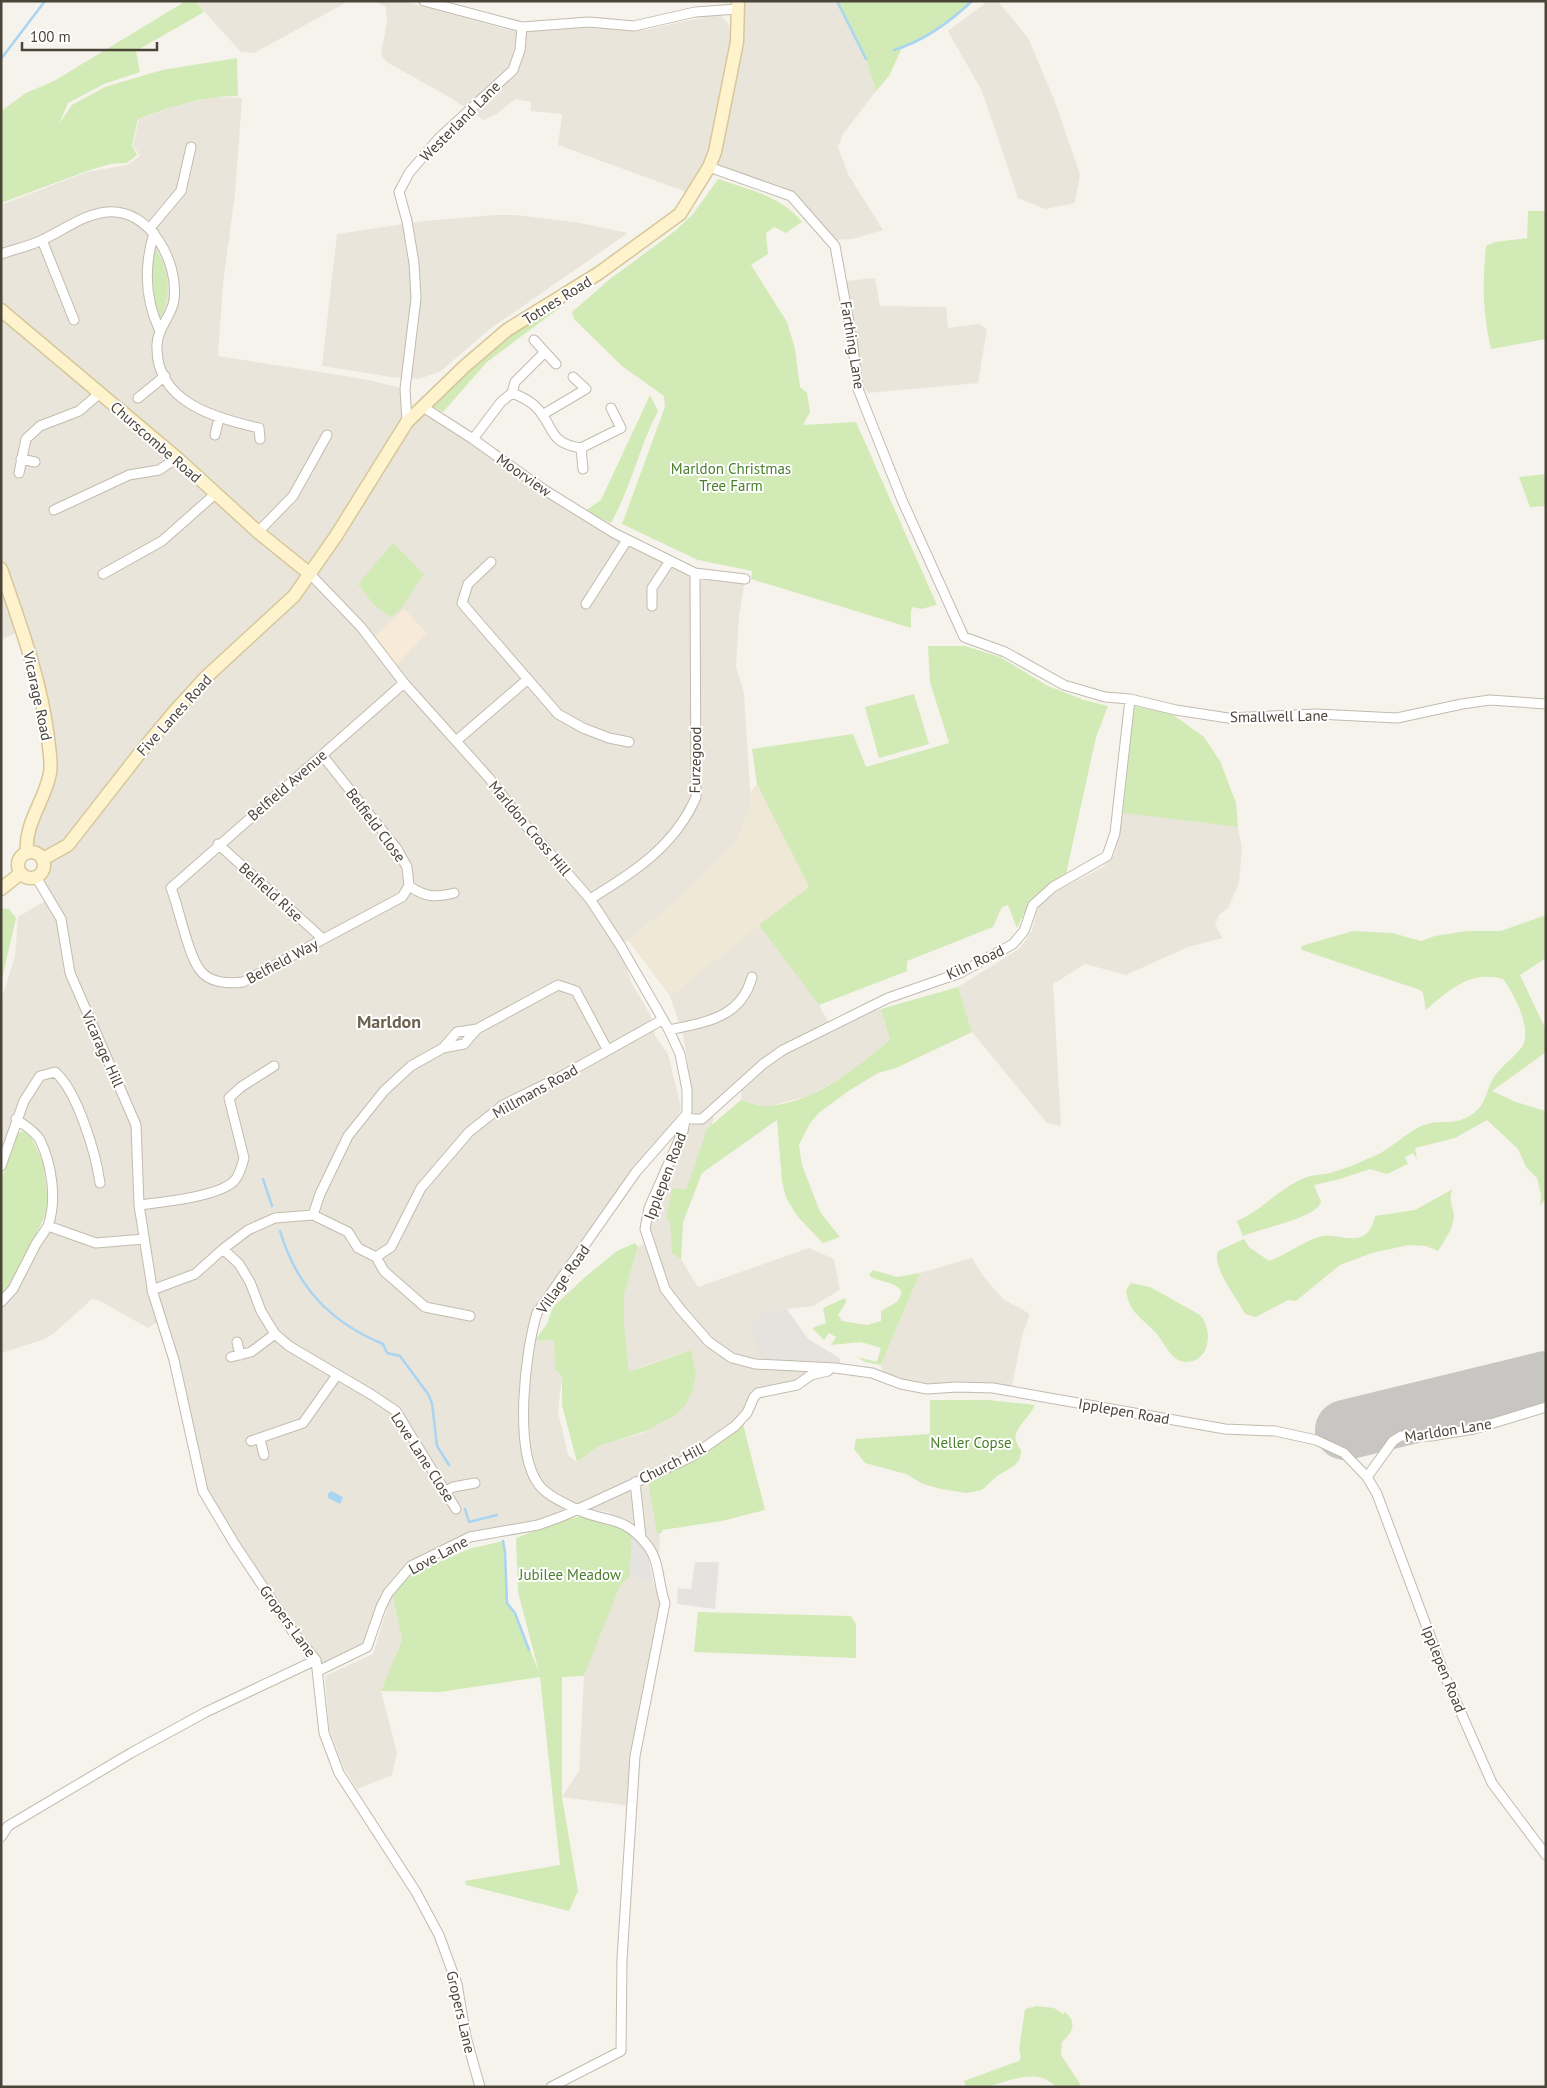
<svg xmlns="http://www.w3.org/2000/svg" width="1547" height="2088" viewBox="0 0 1547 2088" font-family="'PT Sans',sans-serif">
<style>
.residential{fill:#eae5da}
.commercial{fill:#f7ead8}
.industrial{fill:#e6e2dd}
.education{fill:#efe8d6}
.green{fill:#d2eab5}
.parking{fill:#e5e3e0}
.water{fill:#a9d4f2}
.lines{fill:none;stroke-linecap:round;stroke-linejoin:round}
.stream{stroke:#a9d4f2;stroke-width:2.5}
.runway{stroke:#c8c6c3;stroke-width:60}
.street-casing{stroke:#c2bbae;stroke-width:11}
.secondary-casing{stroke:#d6c79b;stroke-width:15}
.street{stroke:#fff;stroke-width:9}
.secondary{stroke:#fff3cd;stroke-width:12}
.labels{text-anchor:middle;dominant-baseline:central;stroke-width:4;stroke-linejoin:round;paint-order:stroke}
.street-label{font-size:15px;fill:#4b4439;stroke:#fff}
.park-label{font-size:15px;fill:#4a7f2a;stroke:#fff}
.quarter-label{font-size:18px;font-weight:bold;fill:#6e6250;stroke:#fff}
</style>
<rect width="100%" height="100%" fill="#f6f3ec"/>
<path class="residential" d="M195 1H349L254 53 241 52Z
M373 1H405L509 30 534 31 567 27 645 30 714 15 721 16 729 25 731 46 717 130 704 168 689 193 558 145 562 114 531 111V102L515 99 497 114 484 120 451 98 388 63 381 55 387 21 386 7Z
M738 1H837L866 59 876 91 843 134 838 147 849 176 883 230 853 239 835 240 809 210 747 177 715 164Z
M988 1H998L1028 38 1054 99 1080 174 1075 203 1045 209 1018 198 982 91 948 31Z
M215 97 242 98 235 194 223 283 218 356 364 379 405 389 407 421 423 407 543 489 695 573 745 579 739 617 736 667 744 693 751 806 737 841 663 913 620 946 631 982 650 1014 655 1036 668 1054 681 1107 677 1117 537 1313 531 1333 539 1341 554 1340 555 1369 562 1376 558 1412 568 1455 577 1462 599 1446 643 1433 674 1416 684 1407 691 1350 638 1368 629 1373 624 1323V1294L638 1247 648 1241 653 1208 685 1132 688 1131 692 1122 714 1117 697 1181 683 1222 681 1259 698 1287 809 1248 834 1259 840 1290 813 1306 768 1311 756 1368H835L796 1383 757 1391 746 1413 691 1455 563 1516 470 1537 411 1566 388 1593 367 1647 318 1671 238 1545 206 1488 182 1370 169 1340 156 1323 148 1328 100 1301 92 1299 53 1334 42 1340 1 1353V1302L45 1232 53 1193 39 1140 17 1119 1 1166V1000L15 957 18 917 50 898 40 875 44 864 41 856 35 853H27L50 772 22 630 1 640V205L87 172 127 165 140 156 133 145 139 119 178 105Z
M494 215H515L575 222 628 233 490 329 441 371 419 379 391 377 322 366 337 234 424 221Z
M875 278 880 306 946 307 948 328 979 324 987 329 978 383 868 393 862 386 853 345 846 281Z
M1123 813 1238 827 1242 849 1239 883 1228 908 1219 915 1215 925 1223 938 1188 947 1126 975 1085 964 1053 984 1061 1126 1047 1123 972 1032 958 987 1019 949 1032 931 1038 907 1057 891 1103 867 1115 854Z
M759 925 819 1005 829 1023 881 1009 890 1040 850 1073 808 1096 766 1107 741 1100V1088L710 1114 692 1116 689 1069 683 1035 670 996Z
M972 1258 984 1277 1003 1299 1030 1314 1022 1336 1011 1391 927 1389 884 1376 881 1365 920 1273Z
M648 1481 656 1529 660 1535 659 1556 635 1528 608 1512 589 1509Z
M631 1541 647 1553 654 1585 662 1596 635 1756 632 1806 562 1797 579 1771 584 1676 620 1586 630 1576Z
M392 1593 402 1640 381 1691 397 1753 392 1775 357 1789 344 1768 329 1729 325 1676 373 1654Z"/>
<path class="commercial" d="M404 609 427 633 393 669 371 640Z"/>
<path class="industrial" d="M787 1309 808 1339 840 1358V1366L757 1358 759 1346 750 1332 752 1321 768 1311Z"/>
<path class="education" d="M757 784 809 887 670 996 628 940 663 913 737 841 751 806 750 792Z"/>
<path class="green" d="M186 1H195L204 12 136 51 140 72 104 84 68 103 59 124 72 105 105 87 162 70 237 58 238 96C202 96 171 107 138 119L132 145 137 155 127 163 110 164 87 171 1 203V111L26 93 54 81Z
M837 1H972C950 21 928 35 902 48L889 76 876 91 866 59Z
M718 179C747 189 782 196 802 222L786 233 774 227 766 233 768 254 751 265 787 322 795 349 800 387 807 393 810 412 803 425 856 422 937 605 921 609 913 607 911 610V628L751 579 752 571 698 560 622 524 665 407 664 396 622 366 574 319 572 312 610 279 675 231 693 214Z
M1528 211H1546V339L1491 349C1483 315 1482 281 1486 246L1495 242 1527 238Z
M155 248C170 272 172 296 159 320 153 296 148 273 155 248Z
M555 304 562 306 487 362 443 412 430 405 499 342Z
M650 395 658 411C639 447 631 488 611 523L585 511 601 500Z
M1546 474V506L1530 507 1519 477Z
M393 543 424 574 402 608 391 617 374 605 358 584Z
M928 646H965L1000 657 1048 686 1084 700 1108 706 1096 737 1066 874C1040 890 1029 901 1017 928L1008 905 1002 907 993 927 907 961V971L819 1005 759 925 809 887 757 784 752 749 853 734 866 767 949 743 930 682Z
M914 694 929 744 879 758 865 707Z
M1134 706 1172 714 1204 737 1220 761 1236 803 1238 827 1123 813Z
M1 908 9 909 16 918 1 983Z
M1546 915V958L1520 975 1546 1030V1052L1492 1091 1516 1102 1546 1111V1198L1540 1206 1541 1194 1537 1178 1526 1167 1518 1149 1487 1120 1455 1138 1415 1148 1417 1160 1413 1153 1405 1157 1408 1164 1387 1174 1370 1169 1340 1179 1314 1185 1321 1202C1317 1218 1258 1229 1243 1236L1237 1221C1263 1210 1280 1187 1307 1177 1315 1174 1325 1175 1333 1172 1348 1168 1365 1160 1379 1154 1392 1147 1413 1128 1424 1125 1443 1118 1454 1128 1474 1113 1487 1103 1486 1090 1494 1077 1501 1066 1520 1053 1524 1043 1530 1025 1514 993 1503 979 1470 970 1449 990 1426 1010L1423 993 1420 990 1302 950 1301 946 1353 931 1392 933 1421 941 1435 936 1467 931H1501Z
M958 987 972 1032 896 1068 878 1073 850 1090 820 1112 810 1123 799 1145 802 1165 820 1212 840 1237 823 1243 798 1217 786 1198 782 1181 777 1120 702 1173 683 1222 681 1259 672 1253 670 1220 666 1218 672 1188 686 1190 707 1129 741 1100C749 1102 759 1107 767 1106 815 1103 854 1069 890 1040L881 1009Z
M24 1131 30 1135 43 1162 49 1208 12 1283 1 1297V1181L17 1133Z
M1453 1189C1447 1199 1454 1207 1454 1217 1453 1229 1444 1241 1438 1251L1426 1246 1409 1245 1372 1253 1340 1265 1296 1301 1288 1300 1256 1317 1245 1314C1238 1299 1211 1267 1218 1251L1244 1239 1249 1247 1269 1261C1286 1255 1301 1243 1318 1237 1339 1230 1367 1254 1375 1216L1415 1210Z
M635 1243 638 1247 624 1294V1323L629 1372 691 1350 696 1374 692 1393 684 1407 674 1416 646 1431 599 1446 577 1462 562 1405V1376L555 1369 554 1340 539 1341 536 1339 547 1324 553 1307 584 1278 617 1251Z
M873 1270 897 1277 920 1273 881 1365 865 1362 857 1357 877 1362 881 1348 861 1342 831 1345 836 1337 829 1333 824 1340 812 1328 826 1323 823 1308 845 1298 846 1302 838 1315 842 1321 867 1325 881 1321V1311L897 1302 902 1293C897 1280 877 1283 869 1275Z
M1131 1283 1150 1287 1200 1315C1213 1329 1211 1363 1185 1362 1171 1361 1164 1342 1156 1333 1142 1317 1129 1314 1126 1290Z
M930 1400H988L1035 1405C1026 1424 1006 1431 1021 1450L1020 1459 1014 1466 997 1476 982 1490 966 1493 941 1489 923 1484 906 1474 865 1463 854 1449 856 1439 930 1434Z
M743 1424 765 1510 722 1521 662 1530V1533L657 1534 647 1477 701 1454Z
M585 1516 609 1521 632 1535 630 1576 620 1586 584 1676 562 1677V1797L578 1891 569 1911 466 1885 465 1881 560 1865 540 1677 440 1692 381 1691 402 1640 392 1593 413 1573 469 1549 503 1541 505 1552 507 1603 515 1613 539 1672 518 1592 516 1538 566 1519Z
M698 1612 851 1616 856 1624V1658L694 1652Z
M1036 2006 1054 2008 1063 2014 1065 2012C1078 2023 1072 2033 1062 2042L1061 2055 1082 2087H1056C1037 2066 1009 2082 986 2087 980 2088 972 2087 966 2087L964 2081 1019 2061 1021 2057 1019 2050 1025 2009Z"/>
<path class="parking" d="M632 1535 647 1553 653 1583 638 1579 630 1573Z
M695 1562H719L715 1609 677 1604 678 1588 691 1589Z"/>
<path class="water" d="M331 1491 343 1497 340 1504 328 1498V1494Z"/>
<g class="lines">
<path class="stream" d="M837 1 866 59
M894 50C924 41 950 22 972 1
M1 59 45 1
M263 1179 272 1206
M280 1231C297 1287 330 1322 383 1344L387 1353 400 1356 428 1394 432 1403 437 1446 449 1465
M465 1509 469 1522 497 1515
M503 1541 505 1552 507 1603 515 1613 529 1650"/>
<path class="runway" d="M1345 1430 1546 1381"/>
<defs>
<path id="street" d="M424 1 522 27 589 22 634 26 695 12 737 9
M709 167 791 196 835 246 852 339 858 389 902 500 964 637 1005 652 1064 685 1105 697 1130 699 1176 710 1228 718 1317 714 1397 718 1462 704 1490 700 1546 704
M150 228 181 191 191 147
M154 233C144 266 145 300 160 331
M42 240 74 320
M1 254C15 249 31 246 44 239 64 230 84 214 107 212 150 208 179 262 174 300 172 316 157 328 157 345 155 402 215 418 259 428L260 439
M534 340 545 352
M512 393 515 382 545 352 556 364
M138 398 165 376
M423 407 473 439 543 489 614 533 695 573 745 579
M542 415 586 389 573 377
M407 422 405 389 416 298 414 263 407 221 399 192 409 173 439 138 513 70 520 50 522 27
M215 435 219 418
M473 439 501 402 512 393C520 396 530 401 536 407 555 426 547 443 581 448L621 428 611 408
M581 448 583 469
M21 459 35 462
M19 473 26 439 40 426 79 411 100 393
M54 510 129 475 159 470 177 458
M258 532 293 496 327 435
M491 562 468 584 462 603 467 609 558 714 583 728 609 738 629 742
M103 574 162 541 214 495
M310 574 361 627 404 683 489 778 522 821 590 899 620 945 669 1030 680 1054 687 1090V1110L683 1131 649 1208 645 1229 665 1289 681 1310 709 1342 732 1358 755 1364 835 1368 872 1373 901 1384 927 1389 957 1387 993 1388 1225 1429 1275 1431 1316 1440 1344 1453 1367 1477 1377 1494 1447 1681 1492 1783 1546 1855
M586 604 627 540
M652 606V588L670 561
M404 683 171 888C179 908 188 955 200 970 209 983 229 984 243 982L402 897 409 886
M456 741 528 679
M322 755 397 849 407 867 409 886C425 897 435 898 454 893
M218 844 323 939
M36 877 61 919 70 973 136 1125 139 1205 153 1294
M590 899C633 873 675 846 696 797L695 573
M669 1030C706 1022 741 1018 752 977
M443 1048 457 1032 477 1029 558 985 576 991 607 1049
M685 1116 692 1119H702L763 1064 783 1050 888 998 960 973 1013 944 1024 931 1033 905 1053 887 1107 856 1115 833 1130 699
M16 1119C24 1125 35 1131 40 1140 52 1165 57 1200 48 1226
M1 1166 24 1101 40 1076 55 1072C77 1090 96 1154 100 1183
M139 1205C162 1202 216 1197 233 1182 239 1177 242 1166 244 1158L229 1098 241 1087 274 1066
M313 1215 320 1194 348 1136 384 1091 411 1066 443 1048 464 1044 477 1029
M223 1249 248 1230 275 1218 313 1215 348 1232 358 1248 376 1257 384 1271 425 1307 470 1316
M376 1257 391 1247 421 1188 469 1132 503 1105 560 1077 662 1020
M152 1290 174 1360 203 1491 234 1543 293 1632 316 1660 324 1733 339 1773 416 1892 439 1935 457 1984 466 2037 480 2087
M152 1290 195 1274 223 1249 239 1264 250 1282 261 1311 275 1334 289 1346 372 1395 396 1411 456 1509
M1 1302 13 1289 36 1244 48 1226 96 1243 144 1239
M237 1342 240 1355
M231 1357 251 1352 275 1334
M260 1439 264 1455
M251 1441 303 1423 337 1375
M1367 1477 1393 1441 1401 1436H1431L1474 1429 1546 1407
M635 1482 641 1538
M445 1492 453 1487 475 1483
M318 1671 367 1647 381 1607 388 1593 411 1566 470 1537 538 1525 563 1516 691 1457 735 1426 747 1413 754 1397 758 1393 797 1385 811 1375 828 1371
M1 1837 8 1826 131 1753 206 1712 316 1660
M551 2087 621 2051 622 1959 635 1756 665 1603C658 1584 660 1561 647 1545 622 1513 605 1524 574 1508 562 1502 544 1494 537 1482 514 1447 525 1352 537 1313L636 1172 685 1116"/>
<path id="secondary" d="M1 310 177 458 258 532 310 574
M1 569C20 624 41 680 48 738 49 749 52 762 50 773 45 801 24 823 27 853
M18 865a13 13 0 1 1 26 0a13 13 0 1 1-26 0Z
M43 859 68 845 139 754 174 712 205 678 294 596 336 536 407 422 465 366 507 330 599 273 680 214 709 167 715 152 737 42 738 1
M1 889 21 873"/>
</defs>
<use href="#street" class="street-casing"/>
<use href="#secondary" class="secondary-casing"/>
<use href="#street" class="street"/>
<use href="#secondary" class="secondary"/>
</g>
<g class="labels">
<g class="street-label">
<text transform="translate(460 121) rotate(-45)">Westerland Lane</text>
<text transform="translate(557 300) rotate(-32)">Totnes Road</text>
<text transform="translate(853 345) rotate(81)">Farthing Lane</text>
<text transform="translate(156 442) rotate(41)">Churscombe Road</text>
<text transform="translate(524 475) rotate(35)">Moorview</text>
<text transform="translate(38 696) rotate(78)">Vicarage Road</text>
<text transform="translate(174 715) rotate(-48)">Five Lanes Road</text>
<text transform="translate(1279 716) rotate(-1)">Smallwell Lane</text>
<text transform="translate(695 760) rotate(-89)">Furzegood</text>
<text transform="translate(287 785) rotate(-41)">Belfield Avenue</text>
<text transform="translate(376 825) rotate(53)">Belfield Close</text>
<text transform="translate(530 828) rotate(50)">Marldon Cross Hill</text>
<text transform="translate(271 892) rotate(42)">Belfield Rise</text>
<text transform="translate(282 961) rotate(-28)">Belfield Way</text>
<text transform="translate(975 962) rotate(-25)">Kiln Road</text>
<text transform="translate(103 1049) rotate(66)">Vicarage Hill</text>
<text transform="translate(535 1091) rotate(-29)">Millmans Road</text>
<text transform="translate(665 1176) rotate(-69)">Ipplepen Road</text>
<text transform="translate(563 1279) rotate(-55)">Village Road</text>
<text transform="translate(1124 1411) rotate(10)">Ipplepen Road</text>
<text transform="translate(1448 1430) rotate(-9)">Marldon Lane</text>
<text transform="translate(423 1457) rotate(57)">Love Lane Close</text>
<text transform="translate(672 1463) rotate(-27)">Church Hill</text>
<text transform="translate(438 1555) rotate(-28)">Love Lane</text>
<text transform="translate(288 1621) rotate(54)">Gropers Lane</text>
<text transform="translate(1444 1669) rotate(68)">Ipplepen Road</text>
<text transform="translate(461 2012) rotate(77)">Gropers Lane</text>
</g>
<g class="park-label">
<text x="731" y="468">Marldon Christmas<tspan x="731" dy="17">Tree Farm</tspan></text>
<text x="971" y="1442">Neller Copse</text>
<text x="570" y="1574">Jubilee Meadow</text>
</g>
<g class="quarter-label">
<text x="389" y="1021">Marldon</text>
</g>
</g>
<rect width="1547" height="2088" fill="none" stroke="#4b4439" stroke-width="5"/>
<path d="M22 42v8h135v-8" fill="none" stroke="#4b4439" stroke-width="2.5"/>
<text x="30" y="42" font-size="15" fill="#4b4439" stroke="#ffffff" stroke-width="4" paint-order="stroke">100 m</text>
</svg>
